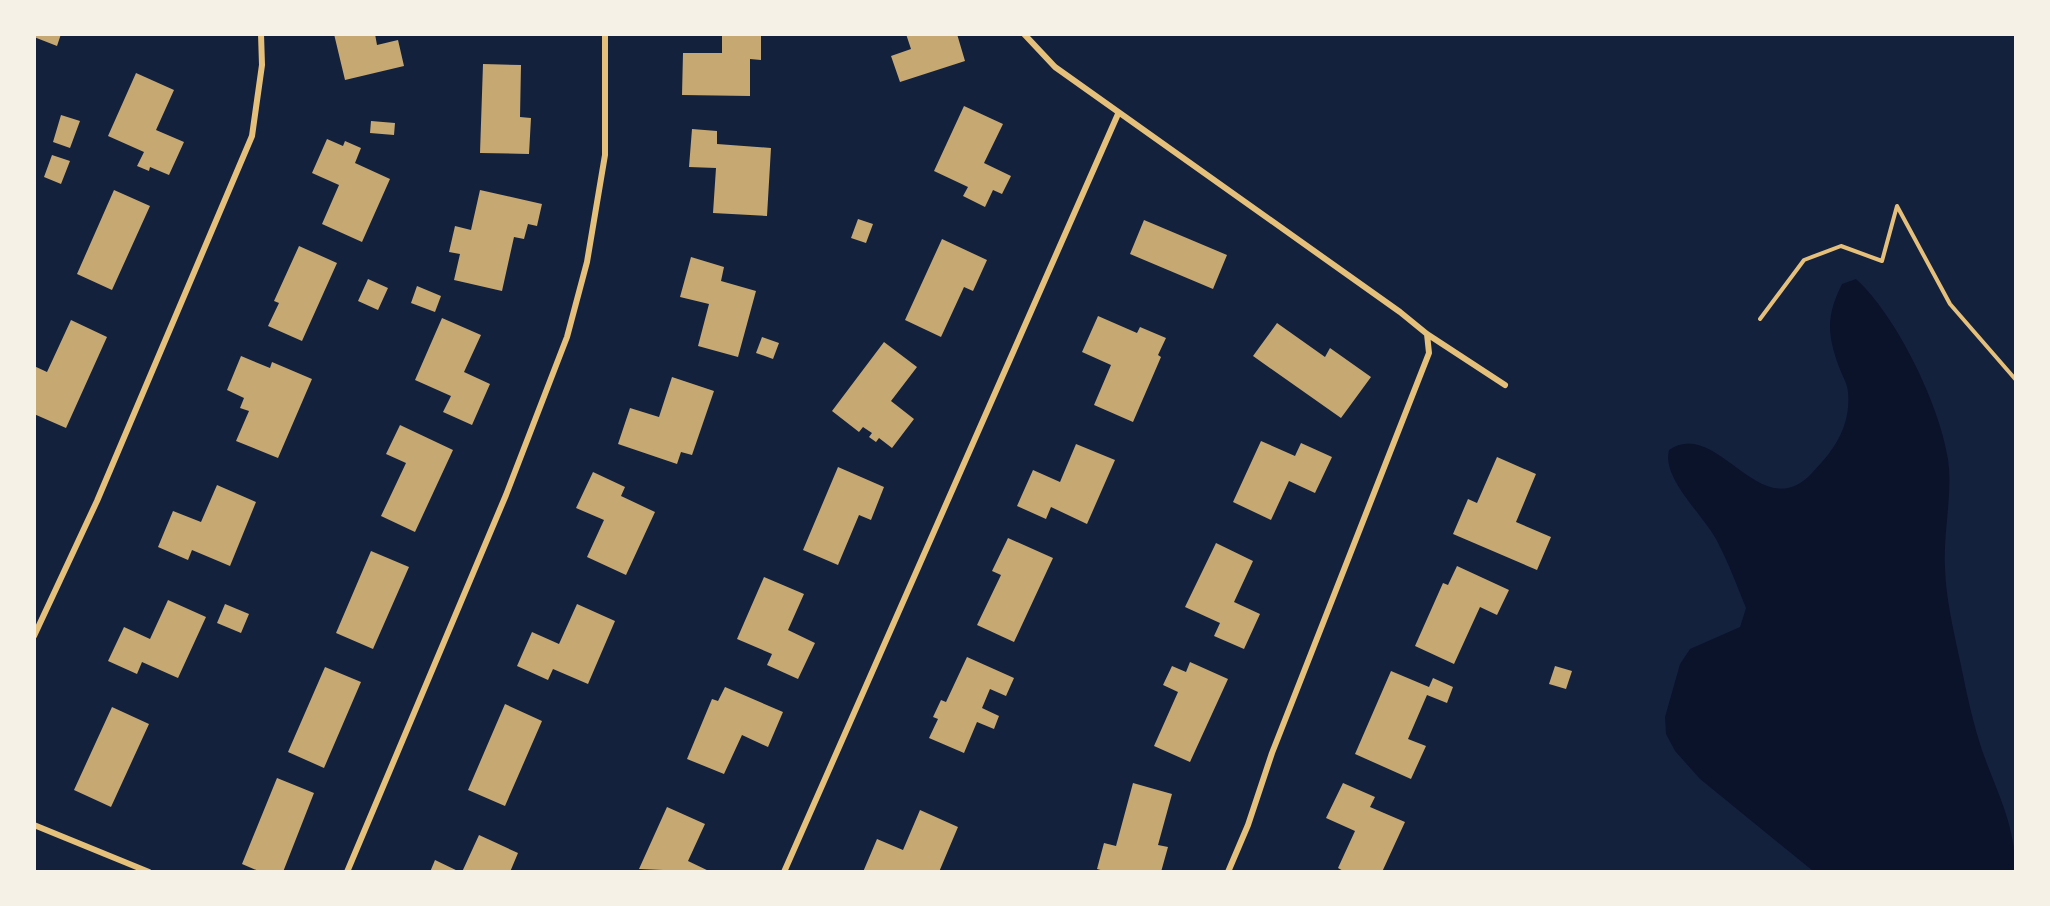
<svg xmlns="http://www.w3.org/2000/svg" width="2050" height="906" viewBox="0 0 2050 906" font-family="Figtree,sans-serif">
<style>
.water{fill:#0b132b}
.building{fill:#c6a872}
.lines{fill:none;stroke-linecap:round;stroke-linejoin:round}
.path{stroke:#e5c07b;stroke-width:4}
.minor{stroke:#e5c07b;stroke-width:6}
</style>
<rect width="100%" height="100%" fill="#14213d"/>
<path class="water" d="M1856 279C1896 315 1940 405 1948 459 1953 494 1943 532 1945 568 1946 603 1956 640 1963 675 1968 700 1974 726 1982 750 1997 793 2016 825 2015 871H1813L1700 779 1675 751 1666 734 1665 717 1680 664 1690 649 1740 627 1746 608C1737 586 1729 564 1718 543 1706 517 1661 479 1669 450 1717 416 1760 527 1811 474 1833 452 1851 427 1848 393 1848 385 1842 375 1839 367 1827 334 1826 316 1842 284Z"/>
<path class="building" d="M34 34H61L57 46 34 37Z
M334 34H375L377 45 398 40 404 66 345 80Z
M722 34H761V60L750 59V96L682 95 683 53H722Z
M906 34H957L965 61 900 82 891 56 911 49Z
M483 64 521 65 520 117 531 118 529 154 480 153Z
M136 73 174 90 156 130 184 142 169 175 150 167 149 171 137 166 144 152 108 136Z
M964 106 1003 124 984 163 1011 176 1002 194 993 190 985 207 963 196 968 187 934 171Z
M61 115 80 121 70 148 53 142Z
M371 121 395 123 394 135 370 133Z
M692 129 717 131V144L771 148 767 216 713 213 716 168 689 167Z
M327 139 343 146 345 141 361 148 355 163 390 179 362 242 322 224 339 185 312 173Z
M52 155 70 161 61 184 44 177Z
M114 190 150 206 112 290 77 274Z
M480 190 542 204 537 226 528 224 524 239 514 237 502 291 454 280 460 254 449 252 455 226 471 230Z
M858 219 873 224 866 243 851 238Z
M1144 220 1227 255 1213 289 1130 254Z
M942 239 987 260 973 291 964 287 941 337 905 320Z
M299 246 337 263 302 341 268 326 279 303 274 301Z
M691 257 724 267 721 281 756 291 738 357 698 346 709 304 680 297Z
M368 279 388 288 378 310 358 301Z
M417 286 441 296 435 312 411 303Z
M1098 316 1137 333 1140 327 1166 338 1158 355 1161 357 1133 422 1094 405 1111 365 1082 352Z
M442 318 481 335 464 372 490 384 472 425 443 412 451 396 415 380Z
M71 320 107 337 66 428 34 414V366L47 372Z
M1277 323 1325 357 1330 348 1371 377 1341 418 1253 356Z
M762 337 779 343 773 359 756 353Z
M884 342 917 367 891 401 914 419 892 448 879 438 876 442 869 437 872 433 863 427 859 432 832 411Z
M241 356 270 368 272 362 312 379 278 458 236 441 249 411 240 408 244 398 227 390Z
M672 377 714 391 692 455 681 452 677 464 618 444 630 408 659 417Z
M400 425 453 450 415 532 381 516 406 463 386 454Z
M1261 441 1295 456 1301 443 1332 457 1315 493 1289 481 1271 520 1233 502Z
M1076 444 1115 460 1087 524 1051 507 1046 519 1017 506 1033 470 1060 482Z
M1497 457 1536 474 1516 522 1551 537 1537 570 1453 534 1468 499 1477 503Z
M838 467 884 487 871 520 859 515 838 565 803 550Z
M593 472 625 487 621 496 655 512 626 575 587 557 604 520 576 508Z
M217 485 256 502 230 566 192 550 188 560 158 547 173 511 201 522Z
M1008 538 1053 558 1014 642 977 625 1001 575 992 571Z
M1216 543 1253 561 1234 602 1260 614 1244 649 1214 636 1220 623 1185 607Z
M371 551 409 567 373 649 336 633Z
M1457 566 1509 590 1497 615 1480 607 1454 664 1415 646 1443 583 1448 585Z
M764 577 804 594 788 630 815 643 798 679 767 665 772 654 737 639Z
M168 600 206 617 178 678 142 662 137 674 108 661 124 627 150 639Z
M225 604 249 614 241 633 217 623Z
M577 604 615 621 588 684 553 669 548 680 517 666 532 632 559 644Z
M967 657 1014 678 1006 696 990 689 982 708 999 716 994 729 977 722 964 753 929 738 938 719 933 717 941 700 946 702Z
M1190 662 1228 679 1190 762 1154 746 1178 692 1163 685 1172 666 1186 672Z
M1555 666 1572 671 1566 689 1549 684Z
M325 667 361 682 324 768 288 752Z
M1391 671 1429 687 1433 678 1453 687 1447 703 1427 695 1408 739 1426 746 1411 779 1355 754Z
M725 687 783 712 768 747 742 735 724 774 687 759 712 699 718 701Z
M505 704 542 721 505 806 468 790Z
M112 707 149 724 111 807 74 790Z
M277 778 314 793 283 872H261L242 864Z
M1133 783 1172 794 1158 845 1168 847 1161 872H1108L1097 869 1104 843 1116 846Z
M1343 783 1375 797 1370 807 1405 822 1382 872H1345L1338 868 1355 831 1326 818Z
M667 807 705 824 688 861 711 872 639 869Z
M920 810 958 827 939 872H863L877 839 903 850Z
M479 835 518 853 510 872H462Z
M435 860 460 872H430Z"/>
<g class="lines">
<path class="path" d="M1760 319 1804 260 1841 246 1882 261 1897 206 1950 304 2016 380"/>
<path class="minor" d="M1024 34 1055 67 1400 312 1427 334 1505 385
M34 636 97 501 252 136 262 65 261 34
M34 825 149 872
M347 872 506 495 567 337 587 262 605 155V34
M784 872 1118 114
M1228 872 1248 825 1272 753 1429 353 1427 334"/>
</g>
<rect width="2050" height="906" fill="none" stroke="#f6f1e7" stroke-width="72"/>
</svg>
